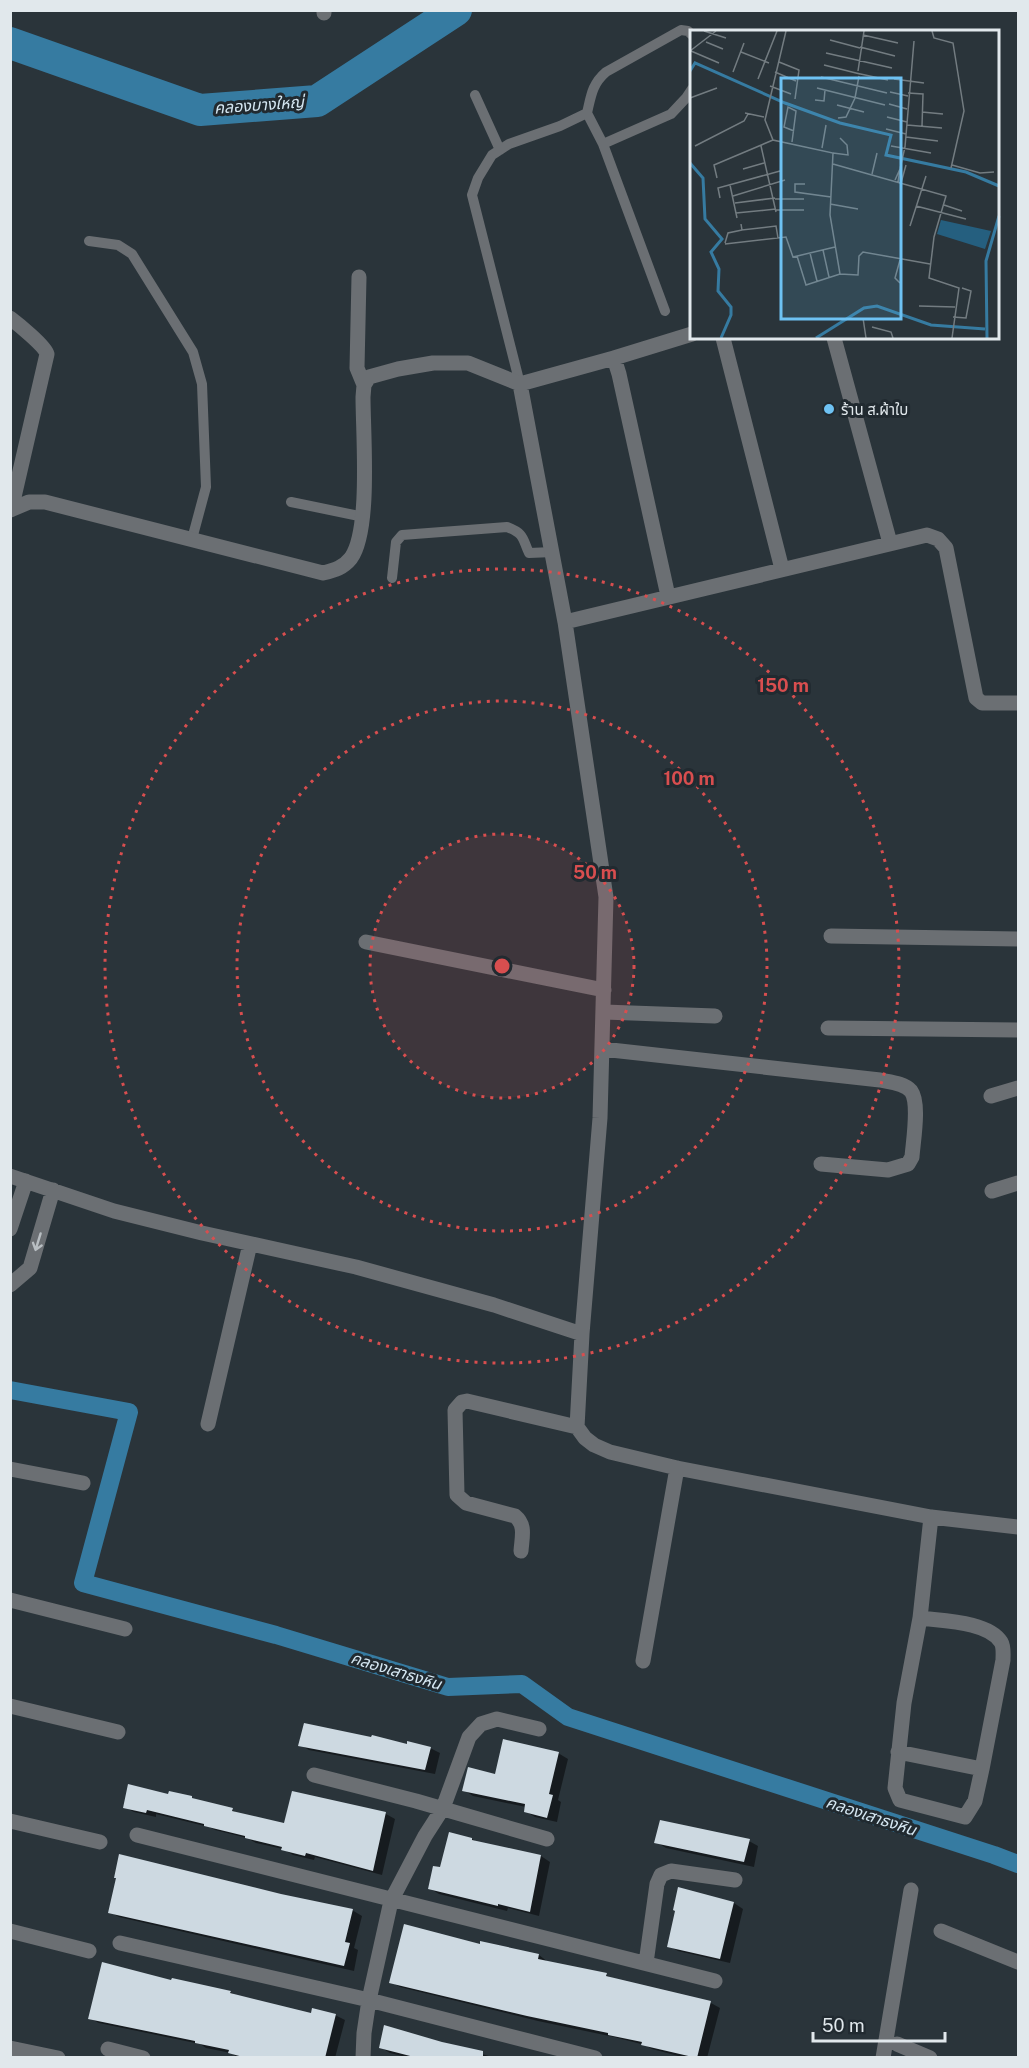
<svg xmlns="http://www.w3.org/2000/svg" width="1029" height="2068" viewBox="0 0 1029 2068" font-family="'Public Sans','Noto Sans Thai',sans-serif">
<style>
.shadow{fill:#0007}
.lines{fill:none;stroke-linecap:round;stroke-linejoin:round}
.canal{stroke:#367ba1;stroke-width:18}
.river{stroke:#367ba1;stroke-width:32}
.building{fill:#cdd9e1}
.service{stroke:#6b6f73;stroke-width:10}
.minor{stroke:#6b6f73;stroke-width:15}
.oneway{stroke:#b8bec2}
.ring{fill:none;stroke:#d84e4f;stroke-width:3;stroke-dasharray:3 6}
.poi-dot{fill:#6ec2f3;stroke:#212a30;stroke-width:2}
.labels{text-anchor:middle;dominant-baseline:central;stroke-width:6;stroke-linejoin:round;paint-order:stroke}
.poi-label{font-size:15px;fill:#e1e8ec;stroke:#212a30;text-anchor:start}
.water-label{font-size:16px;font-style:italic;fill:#d5e7f2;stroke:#212a30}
.inset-river{fill:none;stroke:#367ba1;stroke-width:3}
.inset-road{fill:none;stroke:#737c81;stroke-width:1.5}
.view{fill:#6ec2f3;fill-opacity:0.15;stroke:#6ec2f3;stroke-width:3}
.inset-edge{fill:none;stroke:#e1e8ec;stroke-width:3}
.centre{fill:#d84e4f;stroke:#212a30;stroke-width:3}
.ring-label{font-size:18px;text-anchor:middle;font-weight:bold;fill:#d84e4f;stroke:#212a30;stroke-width:6;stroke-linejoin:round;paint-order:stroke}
</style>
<rect width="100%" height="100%" fill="#2a343a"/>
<path class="shadow" d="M300 1745 408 1746 430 1748 440 1753 435 1774 309 1750Z
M558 1753 568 1759 558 1800 561 1802 557 1822 535 1817 525 1811 526 1807 473 1796 464 1790 496 1776Z
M169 1796 192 1798 199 1802 232 1810 241 1815 286 1825 386 1814 395 1819 382 1875 315 1857 314 1860 293 1855 283 1849 256 1843 247 1838 215 1830 209 1827 156 1814V1817L134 1812 124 1807Z
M472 1839 477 1842 541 1856 550 1862 539 1916 508 1908 507 1911 439 1894 429 1888 442 1869Z
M749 1841 758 1846 754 1867 666 1848 656 1842Z
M281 1896 352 1910 362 1916 354 1948 358 1950 354 1971 119 1917 110 1912Z
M734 1903 743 1909 730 1963 678 1951 669 1946Z
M481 1946 539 1955 548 1962 606 1975 614 1979 711 2003 720 2008 707 2058H686L652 2049 645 2045 614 2037 538 2021 400 1987 391 1982Z
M173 1982 230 1992 238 1996 312 2014 335 2015 345 2020 335 2058H239L231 2053 206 2048 200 2044 99 2023 89 2018Z
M385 2027 496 2058H401L402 2056 390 2053 380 2047Z"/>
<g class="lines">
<path class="canal" d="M10 1390 129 1412 83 1583 276 1635 448 1687 522 1684 568 1717 994 1855 1018 1864"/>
<path class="river" d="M10 43 200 110 317 101 456 10"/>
</g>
<path class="building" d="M304 1723 371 1737 372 1735 407 1744V1741L431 1747 425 1770 298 1746Z
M503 1739 559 1752 549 1794 553 1795 547 1818 524 1812 525 1804 462 1791 468 1767 495 1774Z
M128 1784 168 1794 169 1791 192 1796V1798L233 1808 232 1811 284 1823 292 1791 386 1812 373 1871 306 1853 305 1856 281 1850 282 1847 245 1838V1836L204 1826V1824L147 1810 146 1813 123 1808Z
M660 1820 750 1839 744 1862 654 1843Z
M449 1832 472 1838V1840L541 1855 530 1912 498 1904V1906L428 1889 433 1866 440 1867Z
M119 1854 281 1894 353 1909 345 1942 350 1943 344 1966 108 1913 116 1878H114Z
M678 1887 734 1902 720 1959 667 1947 675 1911 673 1910Z
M404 1924 480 1944V1941L539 1954 538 1959 607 1973 606 1976 711 2001 697 2058 641 2045 642 2042 608 2035V2033L527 2016 389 1983Z
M102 1962 171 1980 172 1978 231 1991 230 1993 311 2013 312 2008 336 2014 325 2058H247L228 2053 229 2050 195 2043V2041L88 2019Z
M384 2025 442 2042 483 2051V2058H418L379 2048Z"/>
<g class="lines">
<path class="service" d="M475 95 500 150
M603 144 671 114 686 98 692 89
M89 241 118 245 132 254 193 352 202 384 206 487 192 539
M665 311 603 144 587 113C591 96 592 84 606 72L681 30 688 31 692 35
M520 384 472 195 478 178 492 155 509 144 560 126 587 113
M291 502 364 517
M392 578 396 542 402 535 507 527C525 534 522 538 529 553L553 552"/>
<path class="minor" d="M324 10V13
M359 277 357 368 364 385
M10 318C18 324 45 346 47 354L11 510
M723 338 782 569
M834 338 890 543
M614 358 619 374 668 596
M520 384 565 622 606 897 600 1118 582 1334 577 1427 585 1438 594 1445 610 1452 677 1468 931 1517 1018 1527
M10 510 29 502H45L323 573C335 570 343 568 351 558 371 530 363 434 363 397L364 385 369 377 398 369 433 363H468L520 384 614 358 692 334
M565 622 927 535 938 539 946 548 976 698 982 703H1018
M831 936 1018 939
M366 942 604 990
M604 1012 715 1016
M828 1028 1018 1030
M602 1049 880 1080C889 1082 904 1083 911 1091 920 1103 913 1142 912 1157L908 1164 888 1170 821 1164
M991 1096 1018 1088
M10 1176 114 1211 202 1233 356 1267 494 1305 582 1334
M992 1191 1018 1183
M10 1229 26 1181
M10 1285 30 1268 53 1190
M208 1424 250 1244
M10 1469 83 1483
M521 1551C522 1537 526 1525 515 1516L466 1503 457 1495 455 1410 462 1402 467 1401 577 1427
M10 1600 125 1629
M920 1618C941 1621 988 1621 1001 1642 1004 1647 1003 1654 1003 1660L982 1769 975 1801 965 1817 900 1800 895 1788 904 1703 920 1618 931 1517
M643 1661 677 1468
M10 1706 118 1732
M898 1752 982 1769
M314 1775 416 1801 547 1839
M10 1821 100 1842
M137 1835 715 1981
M10 1931 89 1951
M941 1931 1018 1962
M120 1943 369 2000 595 2058
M646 1963 657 1884 661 1875 671 1871 735 1880
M897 2044 930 2058
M10 2048 58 2058
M108 2049 143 2058
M363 2058 364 2033 369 2000 391 1901 425 1836 443 1808 469 1737 481 1724 497 1719 539 1729
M883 2058 911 1890"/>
</g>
<defs><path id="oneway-shaft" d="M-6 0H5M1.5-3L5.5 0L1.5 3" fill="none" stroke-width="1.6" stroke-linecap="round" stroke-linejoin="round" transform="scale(1.5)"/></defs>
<use class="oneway" href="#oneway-shaft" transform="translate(38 1242) rotate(107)"/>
<circle cx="502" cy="966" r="132" fill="#d84e4f" fill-opacity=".12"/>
<g class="ring">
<circle cx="502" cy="966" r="132"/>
<circle cx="502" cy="966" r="265"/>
<circle cx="502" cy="966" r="397"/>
</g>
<circle class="poi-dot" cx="829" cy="409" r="6"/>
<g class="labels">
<g class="poi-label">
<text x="841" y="409">ร้าน ส.ผ้าใบ</text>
</g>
<g class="water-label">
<text transform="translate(259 105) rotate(-4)">คลองบางใหญ่</text>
<text transform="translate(396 1671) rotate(17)">คลองเสาธงหิน</text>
<text transform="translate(871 1816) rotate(18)">คลองเสาธงหิน</text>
</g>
</g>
<g transform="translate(690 30)">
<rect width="309" height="309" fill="#2a343a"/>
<path d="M251 190 301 201 295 219 247 204Z" fill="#255f7f"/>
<path class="inset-river" d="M0 41 5 33 95 73 150 93 201 105 196 125 276 142 309 156M0 133 13 148 15 189 32 209 21 222 29 239 28 261 41 277V285L31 308M126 308 174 278 187 276 241 295 295 299M297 308 296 231 309 186"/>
<path class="inset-road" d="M14 1 36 8M96 1 75 90 83 110 143 123 140 185 150 244M242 1 244 8 263 13 274 81 261 138M173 5 208 13M140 10 170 18M16 12 33 19M170 17 205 26M0 21 26 1M1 21 29 33M51 22 79 33M136 23 202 38M89 32 109 40 105 69M134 35 166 43M168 41 174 1M43 42 54 13M85 42 106 51M170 44 166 43 198 50M131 47 197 63M68 49 87 1M204 49 234 53M80 56 101 64M127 58 195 75M200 62 218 66M218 63 233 64 232 96M0 68 27 58M125 70 134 71 135 60M199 74 217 79M147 75 174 82M232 82 253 84M55 83 74 87M197 87 217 92M148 88 156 87 165 68 169 46M217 95 252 98M196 99 216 104M216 107 248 111M102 112 106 81 98 77 94 97 104 101M5 116 54 91 58 84M71 116 86 182M201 116 241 123M132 118 136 95M143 123 158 125 157 115 150 108M143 134 256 166 244 207 239 248 269 258 262 308M262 135 290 143 304 142M53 139 74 133M210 139 215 117 224 11M182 144 187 123M27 148 24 135 83 110M205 150 210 139 208 152M211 153 216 135M115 154H105V162L141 167M40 155 47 188M43 166 95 150M30 168 28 158 90 141M85 169H114M45 173 85 168M140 174 168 179M254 175 272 181M226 176 276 189M86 180H114M46 183 86 179M51 194 52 200 86 196 88 208M220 196 236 146M35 213 38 203 52 200M35 214 96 207 103 227 145 217M133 220 139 247M120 223 127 251M107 226 116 255 150 244 168 245 169 226 173 222 240 234M210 230 205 248 210 253M229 276 265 277M263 287 276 288 281 261 272 258M173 288 176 308M182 297 201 302 203 308"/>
<path class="view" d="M91 48H211V289H91Z"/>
<rect width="309" height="309" class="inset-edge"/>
</g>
<circle cx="502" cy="966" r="9" class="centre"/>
<g class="ring-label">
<text x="783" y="692">150 m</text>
<text x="689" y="785">100 m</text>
<text x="595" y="879">50 m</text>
</g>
<rect width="1029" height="2068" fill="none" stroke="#e1e8ec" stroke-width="24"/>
<path d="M813 2032v9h132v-9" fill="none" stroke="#e1e8ec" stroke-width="3"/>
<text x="822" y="2032" font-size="18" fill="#e1e8ec" stroke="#212a30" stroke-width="4.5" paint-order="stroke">50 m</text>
</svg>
